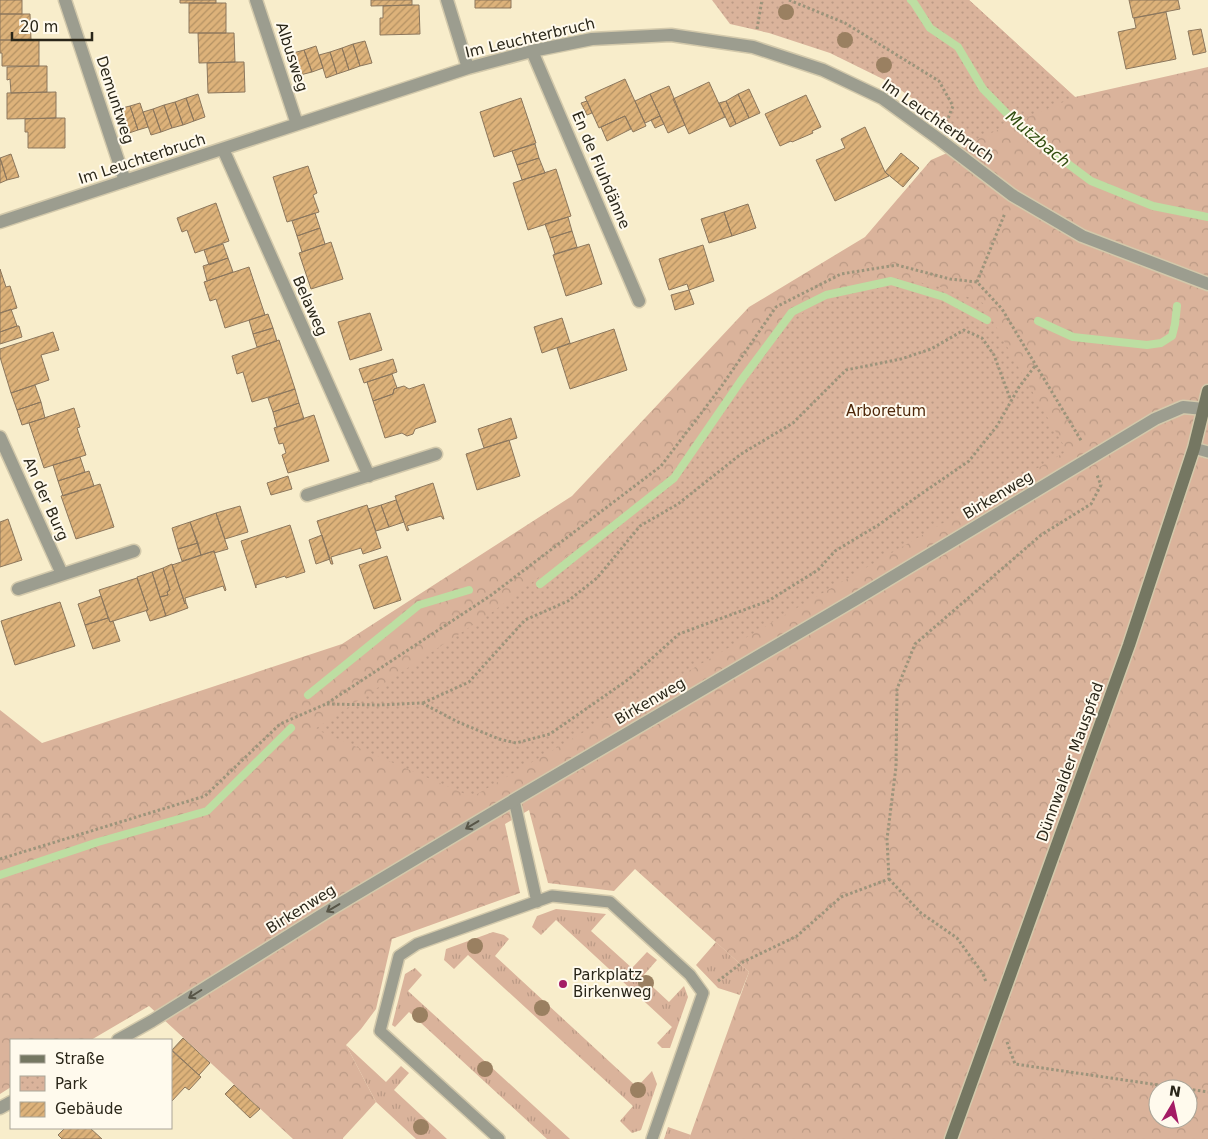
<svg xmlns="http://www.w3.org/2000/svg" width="1208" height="1139" viewBox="0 0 1208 1139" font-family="'DejaVu Sans',sans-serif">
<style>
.grass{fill:url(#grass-tufts)}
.forest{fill:url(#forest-crowns);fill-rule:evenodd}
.park{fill:url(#park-dots)}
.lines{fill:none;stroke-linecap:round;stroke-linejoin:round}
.stream{stroke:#bddea2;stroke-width:8}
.building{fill:url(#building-hatch);stroke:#8c775d}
.service-casing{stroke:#d3c9ab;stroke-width:14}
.minor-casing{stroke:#d3c9ab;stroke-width:15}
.secondary-casing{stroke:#d3c9ab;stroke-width:15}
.path{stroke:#9c947b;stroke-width:3;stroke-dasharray:2.5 2.5;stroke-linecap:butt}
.service{stroke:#9c9d8f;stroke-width:11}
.minor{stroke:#9c9d8f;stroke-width:12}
.secondary{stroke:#757762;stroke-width:12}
.tree{fill:#9a8061}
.oneway{stroke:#585648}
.poi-dot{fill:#a41c65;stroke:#fffaed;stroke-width:2}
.labels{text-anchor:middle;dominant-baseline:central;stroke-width:4;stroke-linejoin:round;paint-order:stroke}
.street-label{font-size:15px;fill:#2a2619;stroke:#fffaed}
.park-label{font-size:15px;fill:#4e270a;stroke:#fffaed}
.poi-label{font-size:15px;fill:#2a2619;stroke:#fffaed;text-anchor:start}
.water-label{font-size:16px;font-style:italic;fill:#304d0f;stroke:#fffaed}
</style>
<defs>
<pattern id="grass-tufts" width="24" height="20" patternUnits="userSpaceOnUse" patternTransform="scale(1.25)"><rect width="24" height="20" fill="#dab39b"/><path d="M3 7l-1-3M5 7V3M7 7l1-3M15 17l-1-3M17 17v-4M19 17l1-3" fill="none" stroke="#bb9a85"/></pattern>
<pattern id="forest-crowns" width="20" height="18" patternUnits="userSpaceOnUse" patternTransform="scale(1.25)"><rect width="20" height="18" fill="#dab39b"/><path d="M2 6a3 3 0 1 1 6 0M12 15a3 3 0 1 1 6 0" fill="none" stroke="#bb9a85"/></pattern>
<pattern id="park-dots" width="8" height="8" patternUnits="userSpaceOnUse" patternTransform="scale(1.25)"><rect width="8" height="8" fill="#dab39b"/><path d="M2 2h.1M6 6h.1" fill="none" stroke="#bb9a85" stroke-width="1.8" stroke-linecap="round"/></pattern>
<pattern id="building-hatch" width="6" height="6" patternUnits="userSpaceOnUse" patternTransform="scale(1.25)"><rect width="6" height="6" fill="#ddb27a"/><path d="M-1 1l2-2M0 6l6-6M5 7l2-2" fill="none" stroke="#b39163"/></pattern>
</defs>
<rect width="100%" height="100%" fill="#f8edcb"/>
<path class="grass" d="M556 909 606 914 591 931 632 968 647 952 657 960 642 977 669 1002 684 986 688 997 670 1048H662L657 1043 672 1027 556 920 541 935 532 927 537 916Z
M493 932 504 935 509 939 495 956 637 1087 652 1071 657 1084 641 1130 632 1133 620 1121 633 1106 468 955 454 969 444 960 446 949Z
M716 942 749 972 740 995 718 988 696 965Z
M415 968 422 975 408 991 570 1139H547L409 1012 395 1027 392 1025 405 974Z
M346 1045 386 1082 401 1066 409 1073 394 1090 447 1139H416L376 1102Z
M668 1127 691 1135 689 1139H664Z"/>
<path class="forest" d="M831 0H969L1075 97 1208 67V1139H689L749 972 635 869 614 891 548 883 529 810 505 824 520 893 392 939 376 1009 361 1029 346 1045 376 1102 343 1138V1139H293L149 1006 91 1040H11V1087L0 1094V710L42 743 342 644 572 496 749 307 865 237 931 160 970 143 952 127ZM1158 1089H1188V1119H1158Z"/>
<path class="park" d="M712 0H969L1075 97 970 142 952 127 891 83 830 53 769 33 730 24Z
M900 278 945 288 983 303 1025 379 1067 451 472 797 315 729 491 613 657 488 738 394 789 321 843 289Z"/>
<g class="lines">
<path class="stream" d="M911 0 914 3 930 28 958 47 983 89 1024 131 1091 181 1153 206 1208 217
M1038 321 1073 337 1147 345 1161 343 1172 336 1175 324 1177 306
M540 584 674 478 740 382 792 312 826 295 891 281 944 297 987 320
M308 695 419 605 469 590
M0 875 98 842 207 811 291 728"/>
</g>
<path class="building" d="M0 0H22V14H0Z
M180 0H216V3H180Z
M371 0H412V5L371 6Z
M475 0H511V8H475Z
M1129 0H1178L1180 9 1133 18Z
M189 3H226V33H189Z
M412 5H419L420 34 380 35V18H383V6Z
M1166 12 1176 59 1126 69 1118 32 1136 28 1134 18Z
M0 14H30L31 40H0Z
M1201 29 1206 52 1193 55 1188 31Z
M198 33H234L235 62 199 63Z
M0 40H39V66H2V53H0Z
M365 41 372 63 360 66 353 44Z
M353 44 360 66 349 70 342 48Z
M316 46 323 68 312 72 304 50Z
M342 48 349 70 337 74 330 52Z
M304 50 312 72 300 75 293 53Z
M330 52 337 74 326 78 319 55Z
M235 62H244L245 92 208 93 207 63Z
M39 66H47V92L11 93 10 79 7 80V67Z
M625 79 646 126 633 132 625 116 599 128 585 97Z
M709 82 725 117 689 134 673 99Z
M669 86 685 125 668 133 650 94Z
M749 89 760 113 749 118 738 94Z
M56 92V118L7 119V93Z
M198 94 205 117 194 121 186 98Z
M650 94 660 116 645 123 635 101Z
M738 94 749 118 736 124 726 101Z
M806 95 821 127 812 131 813 133 792 142 791 141 780 146 765 114Z
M186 98 194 121 183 125 175 102Z
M521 98 536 143 494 157 480 112Z
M587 101 592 113 587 115 581 103Z
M726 101 736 124 730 127 719 103Z
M175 102 183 125 172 128 164 105Z
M140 103 148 127 138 130 130 106Z
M164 105 172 128 161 132 153 109Z
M130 106 138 130 126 134 118 109Z
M153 109 161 132 151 135 143 112Z
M625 116 631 129 607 141 601 127Z
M660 116 664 124 655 128 651 120Z
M56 118H65V148H28V132H25V119Z
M865 127 885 172 889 176 835 201 816 160 845 148 841 139Z
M535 144 539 158 517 165 512 151Z
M901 153 919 168 903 187 885 172Z
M11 154 19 177 7 180 0 158Z
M0 158 7 180 0 183Z
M539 158 545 173 522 180 517 165Z
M308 166 317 193 313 195 319 212 287 222 273 177Z
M556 169 571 216 528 230 513 183Z
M216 203 229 241 195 253 187 230 182 232 177 218 182 216Z
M748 204 756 228 732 236 724 212Z
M724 212 732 236 709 243 701 219Z
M315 213 320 228 297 236 292 221Z
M568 217 572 231 550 238 545 224Z
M320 228 325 244 302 252 297 236Z
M572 231 577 247 555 254 550 238Z
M331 242 343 279 311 289 299 253Z
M223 244 228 258 209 265 204 250Z
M589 244 602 284 566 296 553 255Z
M703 245 714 281 689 290 687 284 669 290 659 259Z
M228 258 233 272 207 281 203 266Z
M249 267 265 315 225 328 216 299 210 301 204 282Z
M0 269 6 287 10 286 17 308 0 313Z
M689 290 694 304 675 310 671 295Z
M11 309 17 326 0 332V313Z
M370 313 382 350 350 360 338 322Z
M268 314 273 328 253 334 249 320Z
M562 318 570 343 542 353 534 327Z
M17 326H19L22 337 0 344V332Z
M273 328 277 341 257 347 253 334Z
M614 329 627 370 570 389 557 348Z
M53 332 59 350 41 355 49 380 11 393 0 357V349Z
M279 340 295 389 252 402 243 372 237 374 232 356Z
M393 359 397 372 364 383 359 369Z
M392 374 397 388 394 389 393 394 373 401 367 382Z
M424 384 436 422 415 429 413 434 407 436 402 433 385 438 373 401 393 394 394 389 397 388 404 386 409 389Z
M35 385 41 402 17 410 11 393Z
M295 389 299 403 273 412 268 398Z
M41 402 45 418 22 425 17 410Z
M299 403 304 419 277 427 273 412Z
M74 408 80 427 77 428 86 455 44 468 29 423Z
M314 415 329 461 288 473 282 455 286 453 283 443 279 444 274 428Z
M511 418 517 438 484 448 478 429Z
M509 440 520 476 477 490 466 454Z
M80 457 85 472 58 481 53 465Z
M89 471 94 486 63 496 58 481Z
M288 476 292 489 271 495 267 483Z
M433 483 444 519H443L441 516 407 526 409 530 407 531 395 496Z
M100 484 114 527 76 539 61 496Z
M396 500 404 522 389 527 381 505Z
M367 505 381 548 363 554 361 548 331 557 333 564H331L317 521Z
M381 505 389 527 376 531 368 509Z
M240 506 248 532 225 539 216 513Z
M216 513 228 549 214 553V551L201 555 190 522Z
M8 519 22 560 0 567V522Z
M190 522 198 543 178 549 172 528Z
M290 525 305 572 286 578 285 576 256 585V588L241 541Z
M322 535 330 559 316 564 309 540Z
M198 543 201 555 182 561 178 549Z
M214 551 226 590 225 591 223 586 185 598 186 603 185 604 172 565Z
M387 556 401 600 374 609 359 565Z
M172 564 185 604 186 603 188 608 166 616 160 597 168 595 167 592 170 590 163 568Z
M163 568 170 590 167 592 168 595 160 597 152 572Z
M152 572 166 616 150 621 146 610H148L137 577Z
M137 578 148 610 110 622 99 590Z
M101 596 108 618 85 625 78 604Z
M60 602 75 646 15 665 1 621Z
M108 618 110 622 113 621 120 641 93 649 85 625Z
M183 1038 210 1063 199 1075 172 1050Z
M171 1050 201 1077 189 1090 185 1087 171 1102Z
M234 1085 260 1109 250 1118 225 1094Z
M65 1128H90L102 1139H62L58 1135Z"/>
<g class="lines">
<defs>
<path id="service" d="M1194 448 1208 452
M514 800 537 902
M499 1139 380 1031 399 956 417 944 552 896 610 902 690 975 703 993 652 1139"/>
<path id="minor" d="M65 0 125 181
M256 0 297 124
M447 0 468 68
M532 51 639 301
M223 149 369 476
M0 222 468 68 532 51 592 39 671 35 753 47 823 70 882 98 940 140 1012 195 1082 236 1208 284
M0 437 62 574
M307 495 436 454
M18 589 134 551
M118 1040 152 1021 333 908 514 800 856 599 1155 419 1183 407 1204 409
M0 1108 11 1102"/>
<path id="secondary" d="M951 1139 1129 645 1194 448 1208 391"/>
</defs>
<use href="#service" class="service-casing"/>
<use href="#minor" class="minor-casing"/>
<use href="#secondary" class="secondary-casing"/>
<path class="path" d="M789 0 845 23 939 81 953 106 947 121
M757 29 762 0
M977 282 1005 213
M423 703 469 682 525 620 568 601 597 578 640 526 678 504 741 454 793 423 846 370 901 359 931 349 964 330 982 338 994 355 1011 401
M327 704 379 705 422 703 458 722 499 739 516 743 550 734 629 679 679 634 768 601 818 570 835 551 880 524 918 496 969 461 997 426 1019 387 1035 366
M0 859 205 796 280 724 326 704 490 596 661 466 721 387 776 307 841 274 897 265 950 279 977 282 1002 309 1082 442
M889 879 921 913 957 938 983 974 986 982
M718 981 743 962 797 936 841 897 889 879 887 839 896 767 897 689 915 644 1041 535 1091 504 1101 485 1097 475
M1007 1042 1015 1064 1186 1089
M1188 1089 1208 1092"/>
<use href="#service" class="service"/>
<use href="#minor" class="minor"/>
<use href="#secondary" class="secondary"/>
</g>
<g class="tree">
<circle cx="786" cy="12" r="8"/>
<circle cx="845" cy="40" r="8"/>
<circle cx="884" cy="65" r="8"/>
<circle cx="475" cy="946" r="8"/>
<circle cx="646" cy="983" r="8"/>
<circle cx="542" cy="1008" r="8"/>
<circle cx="420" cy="1015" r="8"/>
<circle cx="485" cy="1069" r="8"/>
<circle cx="638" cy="1090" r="8"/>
<circle cx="421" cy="1127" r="8"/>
</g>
<defs><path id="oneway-shaft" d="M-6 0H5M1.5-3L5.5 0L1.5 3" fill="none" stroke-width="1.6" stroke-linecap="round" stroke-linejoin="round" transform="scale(1.25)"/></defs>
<g class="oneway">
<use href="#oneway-shaft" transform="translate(472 825) rotate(149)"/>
<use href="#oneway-shaft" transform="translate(333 908) rotate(149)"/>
<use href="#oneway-shaft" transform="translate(195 994) rotate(148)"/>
</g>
<circle class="poi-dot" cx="563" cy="984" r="5"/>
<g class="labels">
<g class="street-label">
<text transform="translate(530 38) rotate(-13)">Im Leuchterbruch</text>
<text transform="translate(292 57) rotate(72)">Albusweg</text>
<text transform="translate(115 100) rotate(72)">Demuntweg</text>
<text transform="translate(938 121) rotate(35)">Im Leuchterbruch</text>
<text transform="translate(142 159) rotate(-18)">Im Leuchterbruch</text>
<text transform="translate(601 170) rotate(67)">En de Fluhdänne</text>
<text transform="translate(310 306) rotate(66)">Belaweg</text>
<text transform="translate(998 495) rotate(-31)">Birkenweg</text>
<text transform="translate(46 499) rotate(66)">An der Burg</text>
<text transform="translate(650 701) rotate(-30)">Birkenweg</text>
<text transform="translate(1070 762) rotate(-70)">Dünnwalder Mauspfad</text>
<text transform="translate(301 909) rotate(-32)">Birkenweg</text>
</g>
<g class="park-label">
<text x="886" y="411">Arboretum</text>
</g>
<g class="poi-label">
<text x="573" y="975">Parkplatz<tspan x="573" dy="17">Birkenweg</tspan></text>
</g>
<g class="water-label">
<text transform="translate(1038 139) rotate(40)">Mutzbach</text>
</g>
</g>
<rect x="10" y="1039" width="162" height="90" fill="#fffaed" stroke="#aaa598"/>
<rect x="20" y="1055" width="25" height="8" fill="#757762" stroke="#aaa598"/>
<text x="55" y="1064" font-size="15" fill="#2a2619">Straße</text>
<rect x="20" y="1076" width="25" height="15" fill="url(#park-dots)" stroke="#aaa598"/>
<text x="55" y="1089" font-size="15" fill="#2a2619">Park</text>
<rect x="20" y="1102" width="25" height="15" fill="url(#building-hatch)" stroke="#aaa598"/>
<text x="55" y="1114" font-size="15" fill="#2a2619">Gebäude</text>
<g transform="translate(1173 1104) rotate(9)"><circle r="24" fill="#fffaed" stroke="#aaa598"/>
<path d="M0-4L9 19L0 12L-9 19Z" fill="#a41c65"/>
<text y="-8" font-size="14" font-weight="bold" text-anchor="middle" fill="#2a2619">N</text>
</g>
<path d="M12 32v8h80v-8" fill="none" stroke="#2a2619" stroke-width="2.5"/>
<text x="20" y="32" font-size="15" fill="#2a2619" stroke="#fffaed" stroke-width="4" paint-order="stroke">20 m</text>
</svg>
